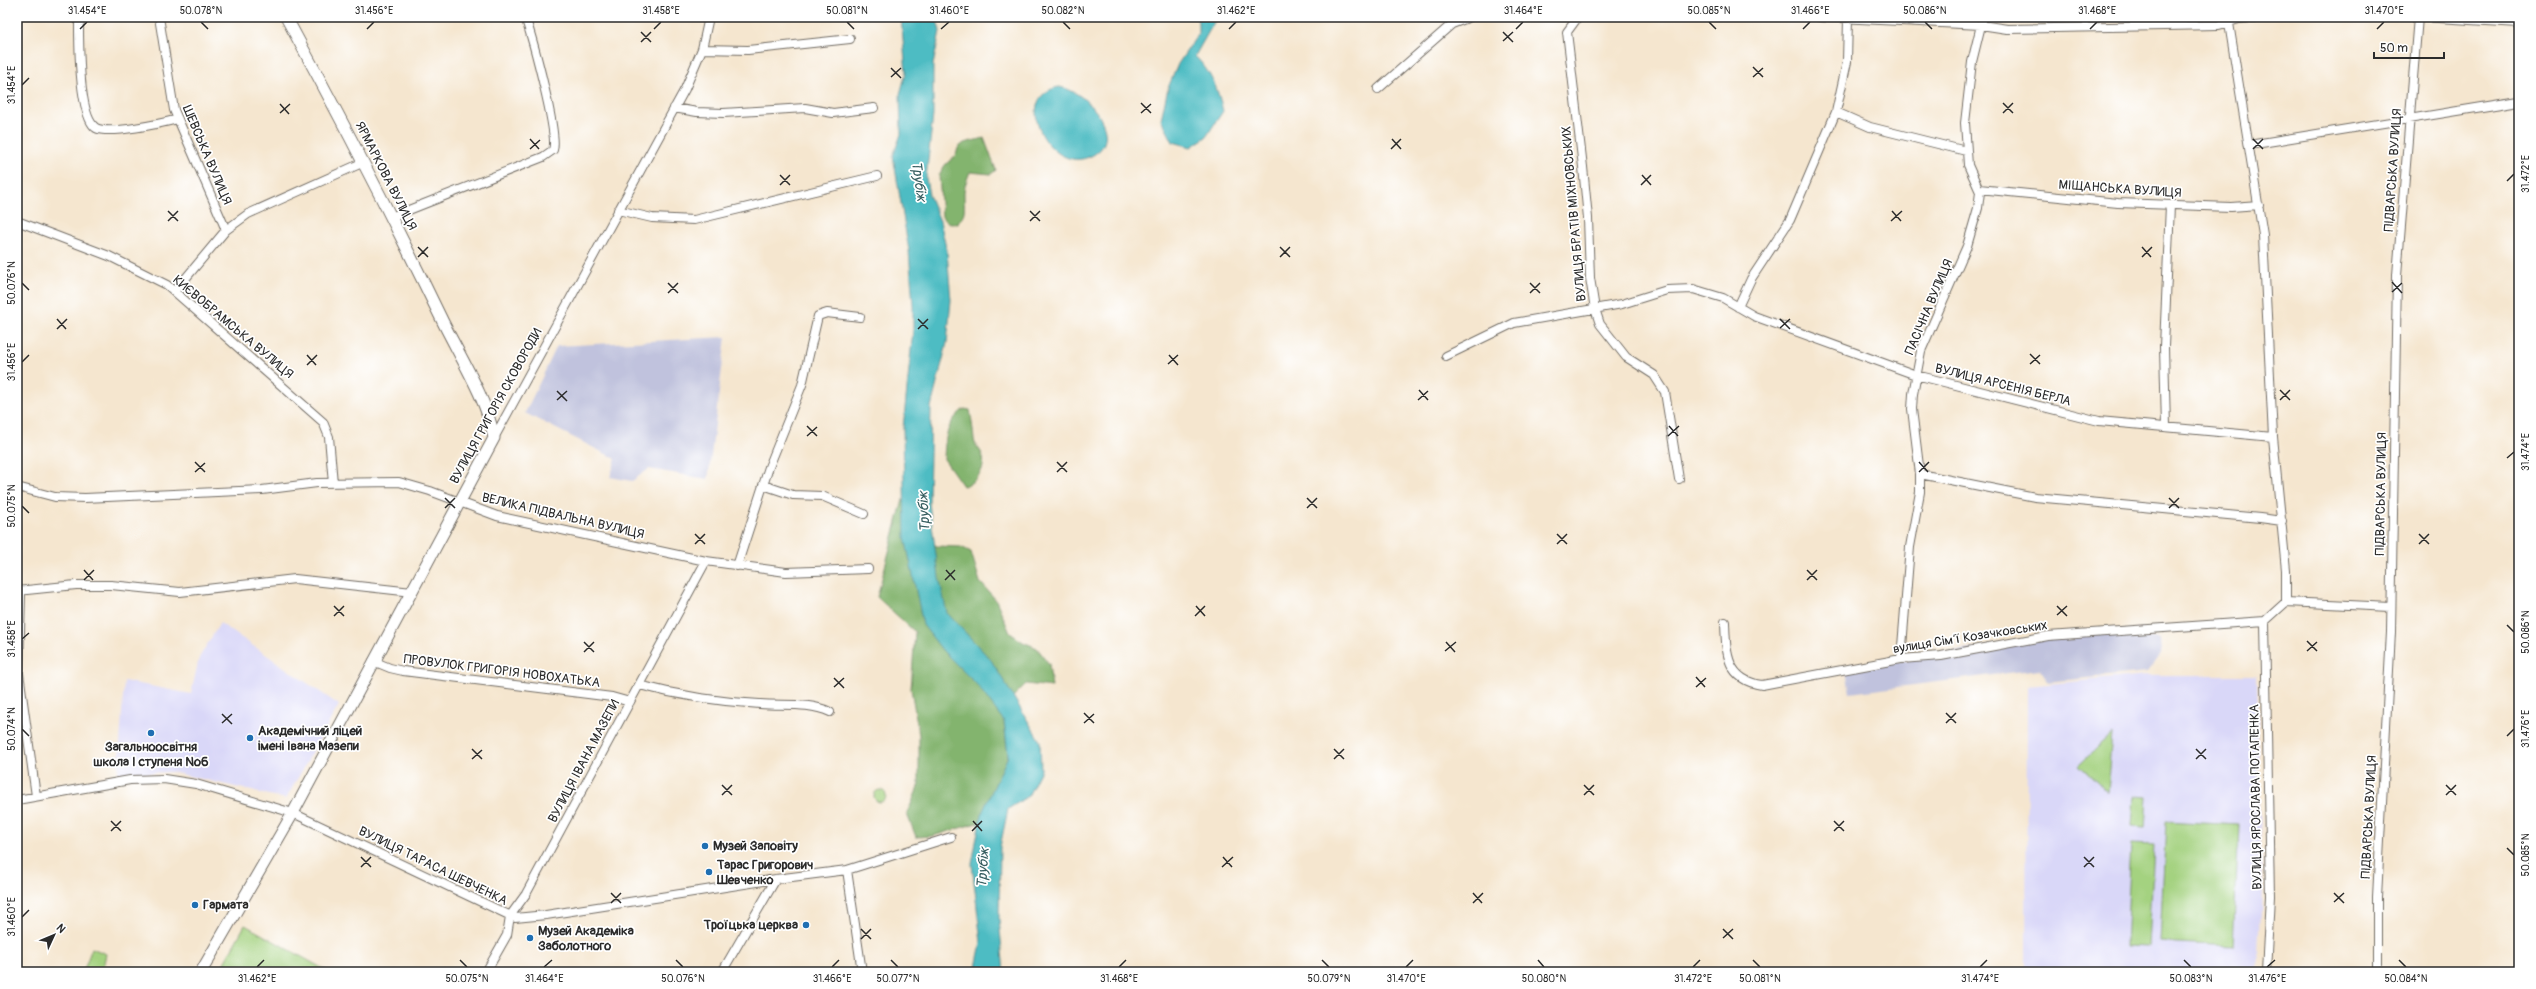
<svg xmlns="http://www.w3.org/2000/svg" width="2536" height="989" viewBox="0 0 2536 989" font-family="Pangolin,sans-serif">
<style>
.built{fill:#d9d7f8}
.industrial{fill:#c0c2dd}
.green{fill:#a4d280;stroke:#687e56}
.forest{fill:#83b46e;stroke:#57704c}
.water{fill:#4ebcc3;stroke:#3c7477}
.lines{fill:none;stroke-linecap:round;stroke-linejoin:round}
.street-casing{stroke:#726c64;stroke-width:10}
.secondary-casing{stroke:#726c64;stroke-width:13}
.street{stroke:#fff;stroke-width:8}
.secondary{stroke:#fff;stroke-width:11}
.ticks{fill:none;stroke:#2b2b2b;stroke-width:1.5}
.poi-dot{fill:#1f6fb2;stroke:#fff;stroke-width:1.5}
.labels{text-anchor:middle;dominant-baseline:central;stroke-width:3.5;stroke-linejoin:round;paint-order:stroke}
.street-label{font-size:13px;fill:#2b2b2b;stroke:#fff}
.poi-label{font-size:13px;font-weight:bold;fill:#2b2b2b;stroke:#fff;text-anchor:start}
.water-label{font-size:14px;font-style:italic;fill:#375e60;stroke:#fff}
.neatline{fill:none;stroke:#2b2b2b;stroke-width:1.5}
.ticks-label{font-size:10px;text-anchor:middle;fill:#2b2b2b}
</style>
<rect width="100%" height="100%" fill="#fff"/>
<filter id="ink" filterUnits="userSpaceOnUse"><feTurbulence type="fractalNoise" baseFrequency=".025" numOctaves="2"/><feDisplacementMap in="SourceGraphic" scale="8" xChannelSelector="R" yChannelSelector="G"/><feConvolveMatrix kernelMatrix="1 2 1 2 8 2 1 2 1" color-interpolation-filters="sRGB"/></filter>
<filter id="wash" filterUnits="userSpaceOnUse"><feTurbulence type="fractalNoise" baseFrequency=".012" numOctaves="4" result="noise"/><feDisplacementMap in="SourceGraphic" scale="16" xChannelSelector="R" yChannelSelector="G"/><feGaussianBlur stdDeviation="0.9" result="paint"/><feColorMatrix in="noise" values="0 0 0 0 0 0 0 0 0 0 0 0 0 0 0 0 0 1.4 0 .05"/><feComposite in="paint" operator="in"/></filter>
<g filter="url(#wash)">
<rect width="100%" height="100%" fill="#f5e6cf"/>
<path class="built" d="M220 623 339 705 286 799 172 772 118 774 124 681 191 694 199 658Z
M2147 675H2257L2262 891 2258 972H2026L2027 686Z"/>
<path class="industrial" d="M726 337 708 479 649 469 632 481 610 477 616 459 525 413 557 346Z
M2143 629V637L2160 639 2161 653 2147 672 2048 682 2040 669 1850 693 1846 670 2048 636Z"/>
<path class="green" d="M2112 734 2107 792 2079 765Z
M874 796a6 6 0 1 1 12 0a6 6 0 1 1-12 0Z
M2134 796 2147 797 2145 828 2132 827Z
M2166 821 2239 825 2233 946 2160 942Z
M2131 844 2154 845 2149 947 2126 946Z
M245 925 329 972H219Z
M92 948 106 954 102 972H83Z"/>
<path class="forest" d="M984 138 996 170 991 174 970 172C967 179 964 187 964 194 964 207 967 214 957 224L949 223 942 217 939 175 945 165 956 155 958 148 964 143Z
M964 409 970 410C972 420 973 430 974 440 975 446 980 449 982 454 988 468 975 484 963 486L944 459C945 438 946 423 964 409Z
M903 499 936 546 961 547 971 552 980 582 996 600 1010 633 1023 642 1037 648 1049 664 1052 687 1026 684 1013 697 1004 722 1008 756 980 822 933 836 916 837 907 814 919 785V735L911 689 915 632 877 597Z"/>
<path class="water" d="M901 17H936L940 31 933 65V115L926 178 929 195 940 221 947 252 951 300 947 343 931 407 929 503 939 577 947 613 991 660 1040 741 1041 770 1028 796 1008 809 1000 847 999 919 1004 972H975L981 943 972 864 981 815 1008 756 1004 721 977 685 943 651 923 625 905 537 903 428 913 330V305L909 251 893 156 901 134 900 94 906 73Z
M1195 17H1217L1195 56C1211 72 1218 89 1223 111L1206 137 1191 147 1173 142 1161 119 1168 88 1178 64 1198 34V21Z
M1059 87C1087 90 1129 140 1089 157 1049 174 1010 96 1059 87Z"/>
</g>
<g filter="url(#ink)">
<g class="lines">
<defs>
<path id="street" d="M83 17 79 24C79 44 79 117 96 128 109 135 163 123 178 119
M159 17 174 110 226 230
M1578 17 1567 32 1583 167 1588 218 1590 278 1595 309 1600 324 1626 357 1654 375 1665 392 1679 479
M1819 17 1981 25 2007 29 2219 25 2239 19 2261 17
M2228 17 2263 235 2273 437 2286 570V602
M2422 17 2519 23
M702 49 748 50 850 39
M1378 89 1452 24 1470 17
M674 108 697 112 723 113 805 108 833 113 874 108
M1836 112 1870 127 1966 151
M2249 145 2519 101
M1979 189 2118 203 2231 207 2259 205
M618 210 652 218 694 220 877 176
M391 217 543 157 553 150C559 135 532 37 525 17
M17 221 109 256 167 285 323 422 329 437 333 483
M175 291 226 230 248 214 364 162
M1738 307 1751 279 1790 220 1836 112 1847 62 1848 18
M1446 356 1514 323 1622 304 1667 290 1693 289 1723 298 1754 316 1916 375 2099 421 2273 437
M2166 427 2164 347 2170 205
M494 438 685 89 702 49 709 17
M1920 474 2035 497 2260 518 2282 521
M763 485 793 495 822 496 864 514
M17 487 55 497 85 498 262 490 317 483 399 482 430 491 497 516 706 561 786 572 868 569
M737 566 769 467 802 385 818 316 827 313 860 317
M17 591 76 585H111L180 592 295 579 412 592
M21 591 19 673 36 796
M2265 621 2270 897 2266 972
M2265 621 2286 602 2391 607
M1725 622C1726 652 1726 680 1762 685L1901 659 1941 656 2048 636 2265 621
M1901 659 1910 547 1920 492V474L1912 409 1913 394 1921 351 1967 246 1978 208 1980 192 1968 165 1965 123 1972 62 1983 17
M373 661 390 668 403 671 612 697 630 702
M639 685C676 695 722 702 760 704 783 706 809 702 830 712
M17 800 130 780 164 779 196 784 293 813 515 918 546 915 776 879 847 870 951 837
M847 870 862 972
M486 972 507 935 510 916 526 894 706 561
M722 972 776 879
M2377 972V897L2391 632 2397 275 2418 17"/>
<path id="secondary" d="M201 972 293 813 494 438C487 398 458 354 440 316 391 215 340 116 286 17"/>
</defs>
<use href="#street" class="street-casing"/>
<use href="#secondary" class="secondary-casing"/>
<use href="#street" class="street"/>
<use href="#secondary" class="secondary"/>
</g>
</g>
<path class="ticks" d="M201 22 208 29M847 22 854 29M1063 22 1070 29M1709 22 1716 29M1925 22 1932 29M80 29 87 22M367 29 374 22M654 29 661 22M941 29 949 22M1229 29 1236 22M1516 29 1523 22M1803 29 1810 22M2090 29 2097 22M2377 29 2384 22M641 32 651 42M1503 32 1513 42M1503 41 1513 32M641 42 651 32M1753 67 1763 77M891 68 901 78M891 77 901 68M1753 77 1763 68M22 85 29 78M1141 103 1151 113M2003 103 2013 113M280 104 289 114M280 113 290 104M1141 113 1151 104M2003 113 2013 103M530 139 539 149M1392 139 1401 149M2253 139 2263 149M530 149 540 140M1391 149 1401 139M2253 149 2263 139M780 175 790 185M1642 175 1651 185M2507 181 2514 174M780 185 790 175M1641 185 1651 175M168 211 178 221M1030 211 1040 221M1892 211 1901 221M168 221 178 211M1030 221 1040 211M1891 221 1902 211M418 247 428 257M1280 247 1290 257M2142 247 2151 257M418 257 428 247M1280 257 1290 247M2142 257 2152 247M2392 282 2402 293M22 283 29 290M668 283 678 293M1530 283 1540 293M2392 292 2402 283M668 293 678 283M1530 293 1540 283M57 319 66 329M918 319 928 329M1780 319 1790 329M1780 328 1790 319M57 329 67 319M918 329 928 319M2030 354 2040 364M307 355 316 365M1169 355 1178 365M22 362 29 355M1168 364 1178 355M2030 364 2040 355M307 365 317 355M1419 390 1428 400M2280 390 2290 400M557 391 567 401M557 400 567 391M1418 400 1428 391M2280 400 2290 390M807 426 817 436M1669 426 1678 436M807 436 817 427M1668 436 1679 426M2507 458 2514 452M195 462 205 472M1057 462 1067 472M1919 462 1928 472M195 472 205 463M1057 472 1067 462M1919 472 1929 462M445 498 455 508M1307 498 1317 508M2169 498 2179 508M22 506 29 513M445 508 455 498M1307 508 1317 498M2169 508 2179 498M695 534 705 544M1557 534 1567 544M2419 534 2429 544M695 544 705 534M1557 544 1567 534M2419 544 2429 534M84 570 93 580M946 570 955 580M1807 570 1817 580M84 580 94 570M945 580 955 570M1807 580 1817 570M334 606 344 616M1196 606 1205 616M2057 606 2067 616M2057 615 2067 606M334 616 344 606M1195 616 1205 606M2507 625 2514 632M22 639 29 633M2307 641 2317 651M584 642 594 652M1446 642 1455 652M1445 651 1456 642M2307 651 2317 642M584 652 594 642M1696 677 1705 687M834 678 844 688M834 687 844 678M1696 687 1706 678M1084 713 1094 723M1946 713 1956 723M222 714 232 724M222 723 232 714M1084 723 1094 714M1946 723 1956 713M22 729 29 736M2507 736 2514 729M472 749 482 759M1334 749 1344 759M2196 749 2206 759M472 759 482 750M1334 759 1344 749M2196 759 2206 749M722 785 732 795M1584 785 1594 795M2446 785 2456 795M722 795 732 785M1584 795 1594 785M2446 795 2456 785M111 821 121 831M973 821 982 831M1834 821 1844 831M111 831 121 821M972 831 982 821M1834 831 1844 821M2507 848 2514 855M361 857 371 867M1223 857 1232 867M2084 857 2094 867M361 867 371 857M1222 867 1233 857M2084 867 2094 857M611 893 621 903M1473 893 1482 903M2334 893 2344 903M2334 902 2344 893M611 903 621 893M1473 903 1483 893M22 917 29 910M861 929 871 939M1723 929 1733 939M1723 938 1733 929M861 939 871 929M460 960 467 967M676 960 683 967M891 960 898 967M1322 960 1329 967M1538 960 1544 967M1753 960 1760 967M2184 960 2191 967M2399 960 2406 967M257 967 264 960M544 967 552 960M832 967 839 960M1119 967 1126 960M1406 967 1413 960M1693 967 1700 960M1980 967 1987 960M2267 967 2275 960"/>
<g class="poi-dot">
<circle cx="151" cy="733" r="4"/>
<circle cx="250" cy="738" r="4"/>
<circle cx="705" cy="846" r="4"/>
<circle cx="709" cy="872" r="4"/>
<circle cx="195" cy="905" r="4"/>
<circle cx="806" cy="925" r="4"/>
<circle cx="530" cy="938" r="4"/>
</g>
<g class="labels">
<g class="street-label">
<text transform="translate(207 155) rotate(67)">ШЕВСЬКА ВУЛИЦЯ</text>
<text transform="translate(2393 170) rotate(-86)">ПІДВАРСЬКА ВУЛИЦЯ</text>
<text transform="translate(386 176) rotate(63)">ЯРМАРКОВА ВУЛИЦЯ</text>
<text transform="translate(2120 189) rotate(4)">МІЩАНСЬКА ВУЛИЦЯ</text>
<text transform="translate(1574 214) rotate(-95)">ВУЛИЦЯ БРАТІВ МІХНОВСЬКИХ</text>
<text transform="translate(1929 307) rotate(-67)">ПАСІЧНА ВУЛИЦЯ</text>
<text transform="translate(233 327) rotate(40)">КИЄВОБРАМСЬКА ВУЛИЦЯ</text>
<text transform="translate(2003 385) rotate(14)">ВУЛИЦЯ АРСЕНІЯ БЕРЛА</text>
<text transform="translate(496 406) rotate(-61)">ВУЛИЦЯ ГРИГОРІЯ СКОВОРОДИ</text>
<text transform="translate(2381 494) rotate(-89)">ПІДВАРСЬКА ВУЛИЦЯ</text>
<text transform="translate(563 516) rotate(13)">ВЕЛИКА ПІДВАЛЬНА ВУЛИЦЯ</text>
<text transform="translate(1970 637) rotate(-9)">вулиця Сімʼї Козачковських</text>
<text transform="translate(502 671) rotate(7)">ПРОВУЛОК ГРИГОРІЯ НОВОХАТЬКА</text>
<text transform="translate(584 761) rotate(-62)">ВУЛИЦЯ ІВАНА МАЗЕПИ</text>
<text transform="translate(2256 797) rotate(-91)">ВУЛИЦЯ ЯРОСЛАВА ПОТАПЕНКА</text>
<text transform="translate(2369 817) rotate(-87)">ПІДВАРСЬКА ВУЛИЦЯ</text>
<text transform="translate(433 866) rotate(26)">ВУЛИЦЯ ТАРАСА ШЕВЧЕНКА</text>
</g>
<g class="poi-label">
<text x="258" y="731">Академічний ліцей<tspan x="258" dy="15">імені Івана Мазепи</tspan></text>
<text x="151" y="747" text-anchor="middle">Загальноосвітня<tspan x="151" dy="15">школа І ступеня №6</tspan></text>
<text x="713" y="846">Музей Заповіту</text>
<text x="717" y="865">Тарас Григорович<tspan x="717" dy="15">Шевченко</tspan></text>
<text x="203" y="905">Гармата</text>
<text x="798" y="925" text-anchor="end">Троїцька церква</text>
<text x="538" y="931">Музей Академіка<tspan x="538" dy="15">Заболотного</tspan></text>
</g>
<g class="water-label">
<text transform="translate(919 181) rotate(82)">Трубіж</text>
<text transform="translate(924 512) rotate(-93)">Трубіж</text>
<text transform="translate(983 868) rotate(-86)">Трубіж</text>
</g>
</g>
<rect width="2536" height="989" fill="none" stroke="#fff" stroke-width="44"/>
<g transform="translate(54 935) rotate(46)" stroke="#ffffff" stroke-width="3" paint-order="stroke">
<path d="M0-3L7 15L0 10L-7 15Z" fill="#2b2b2b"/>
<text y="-6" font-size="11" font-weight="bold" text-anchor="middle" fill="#2b2b2b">N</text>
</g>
<path d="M2374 52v6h70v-6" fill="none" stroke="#2b2b2b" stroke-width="2"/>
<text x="2380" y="52" font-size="12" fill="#2b2b2b" stroke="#ffffff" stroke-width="3" paint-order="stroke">50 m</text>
<rect x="22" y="22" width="2492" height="945" class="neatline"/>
<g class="ticks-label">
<text x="87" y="14">31.454°E</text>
<text x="201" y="14">50.078°N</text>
<text x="374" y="14">31.456°E</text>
<text x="661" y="14">31.458°E</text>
<text x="847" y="14">50.081°N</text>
<text x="949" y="14">31.460°E</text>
<text x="1063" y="14">50.082°N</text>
<text x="1236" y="14">31.462°E</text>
<text x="1523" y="14">31.464°E</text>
<text x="1709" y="14">50.085°N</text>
<text x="1810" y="14">31.466°E</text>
<text x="1925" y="14">50.086°N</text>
<text x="2097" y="14">31.468°E</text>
<text x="2384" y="14">31.470°E</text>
<text transform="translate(11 85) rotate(-90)" y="4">31.454°E</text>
<text transform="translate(2525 174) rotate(-90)" y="4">31.472°E</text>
<text transform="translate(11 283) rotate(-90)" y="4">50.076°N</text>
<text transform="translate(11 362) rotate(-90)" y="4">31.456°E</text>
<text transform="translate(2525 452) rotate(-90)" y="4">31.474°E</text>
<text transform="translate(11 506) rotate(-90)" y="4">50.075°N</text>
<text transform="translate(2525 632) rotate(-90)" y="4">50.086°N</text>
<text transform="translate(11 639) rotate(-90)" y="4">31.458°E</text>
<text transform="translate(2525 729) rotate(-90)" y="4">31.476°E</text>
<text transform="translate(11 729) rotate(-90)" y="4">50.074°N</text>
<text transform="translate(2525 855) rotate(-90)" y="4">50.085°N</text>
<text transform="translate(11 917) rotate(-90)" y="4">31.460°E</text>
<text x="257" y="982">31.462°E</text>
<text x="467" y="982">50.075°N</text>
<text x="544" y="982">31.464°E</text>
<text x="683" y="982">50.076°N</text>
<text x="832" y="982">31.466°E</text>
<text x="898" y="982">50.077°N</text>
<text x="1119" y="982">31.468°E</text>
<text x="1329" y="982">50.079°N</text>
<text x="1406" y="982">31.470°E</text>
<text x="1544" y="982">50.080°N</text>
<text x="1693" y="982">31.472°E</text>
<text x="1760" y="982">50.081°N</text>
<text x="1980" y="982">31.474°E</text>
<text x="2191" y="982">50.083°N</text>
<text x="2267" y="982">31.476°E</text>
<text x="2406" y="982">50.084°N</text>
</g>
</svg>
